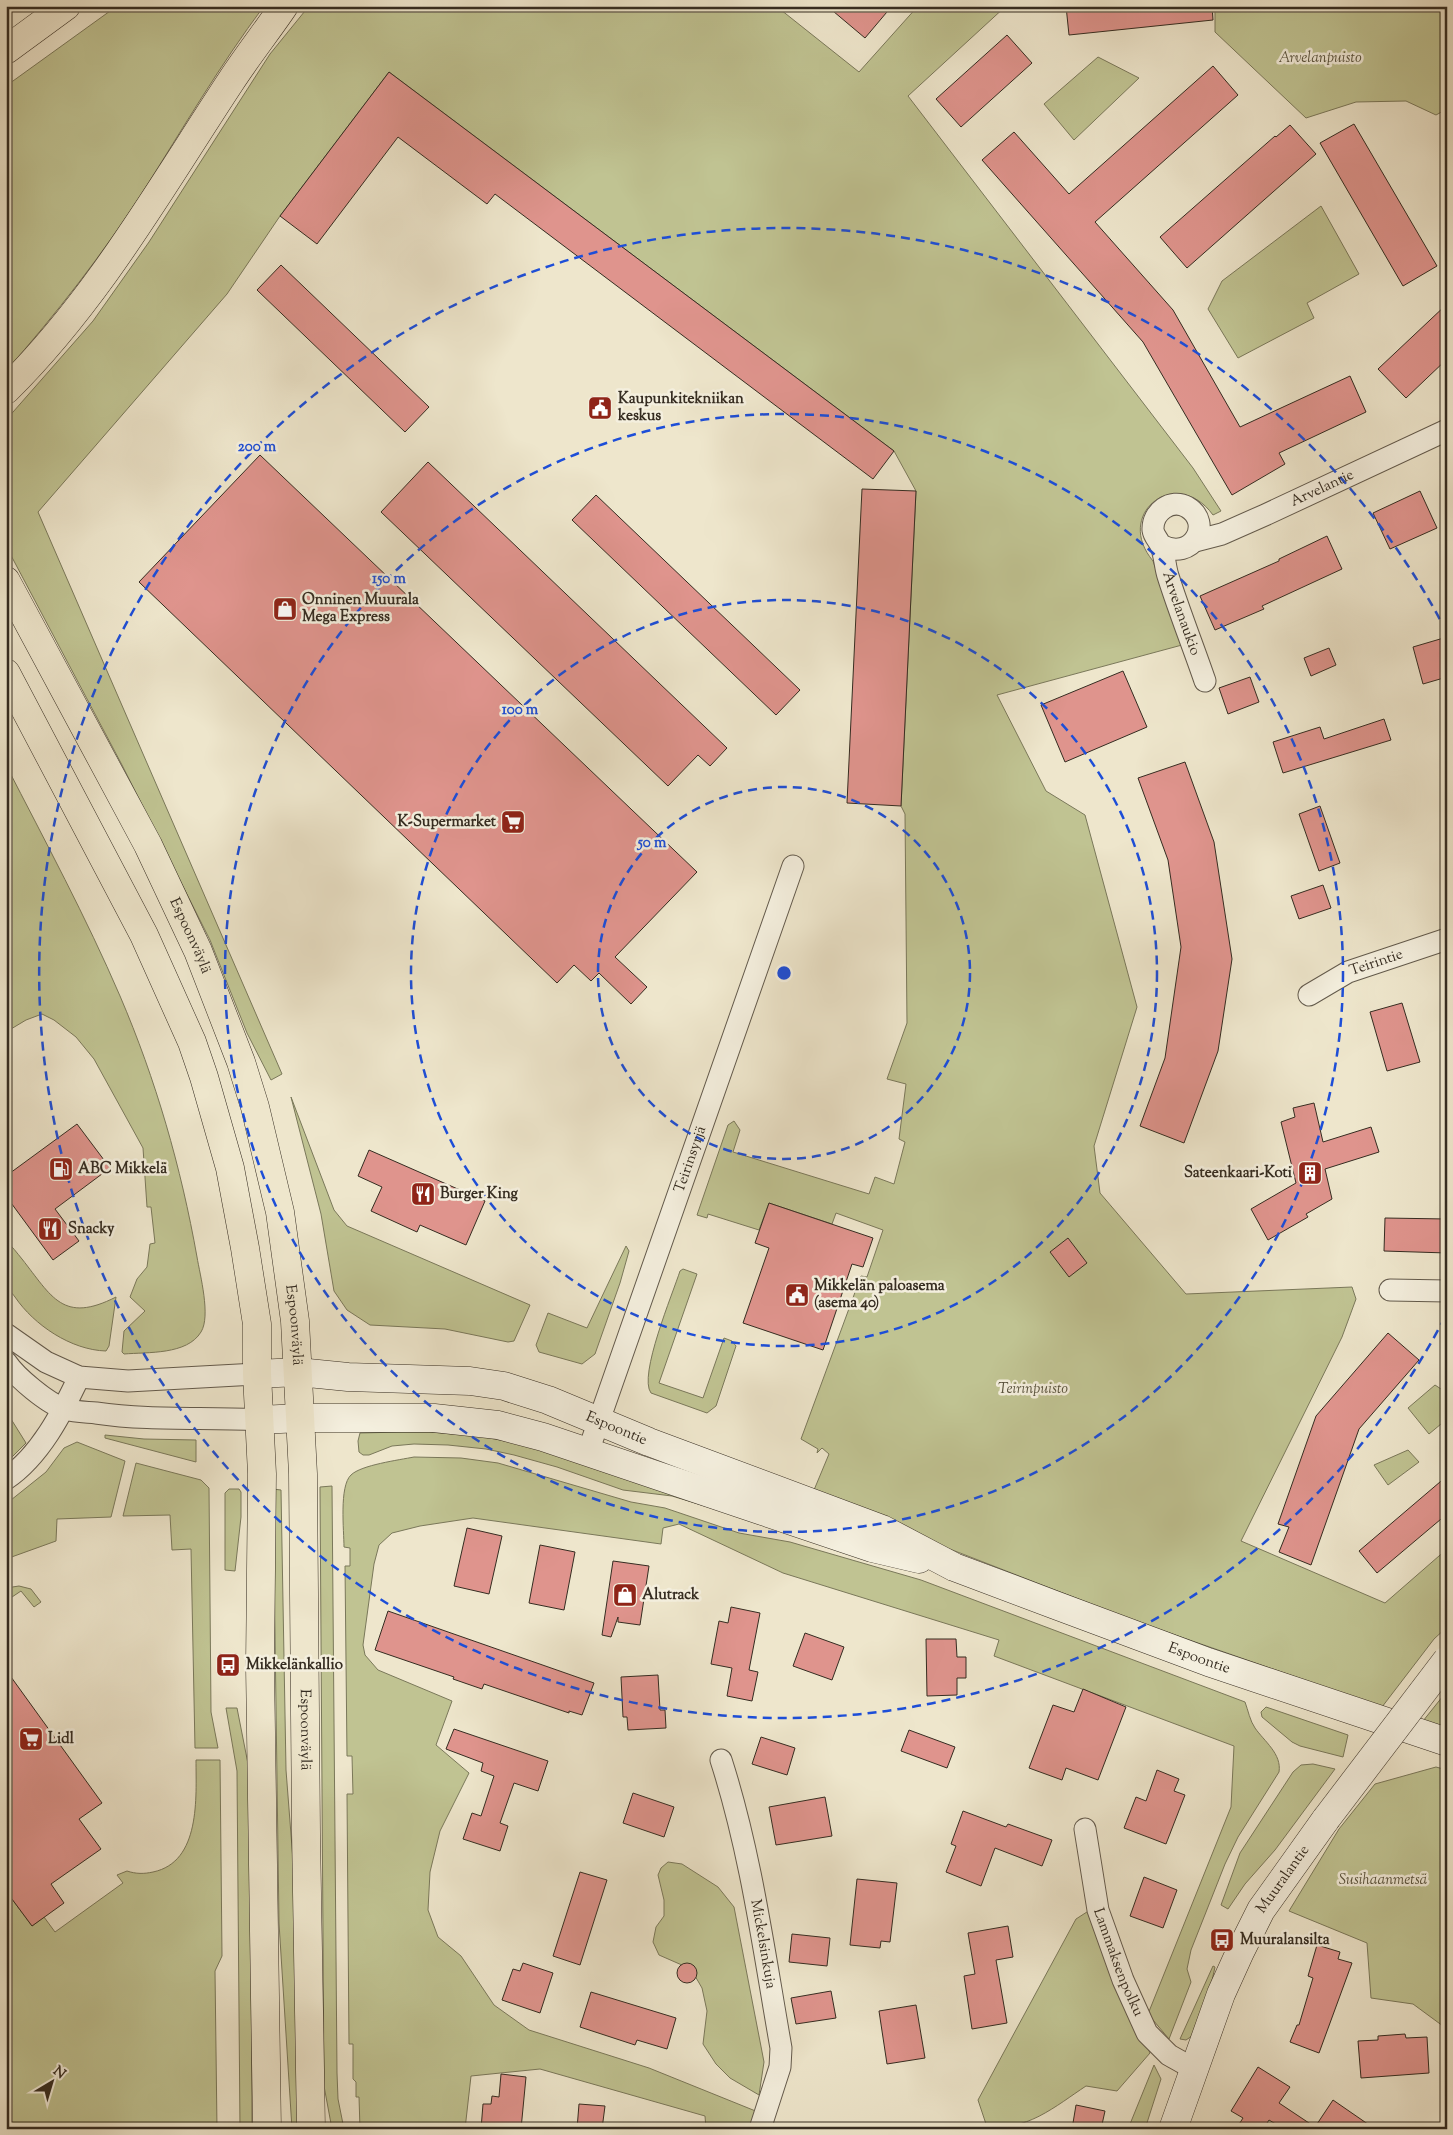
<svg xmlns="http://www.w3.org/2000/svg" width="1453" height="2135" viewBox="0 0 1453 2135" font-family="'Sorts Mill Goudy',serif">
<style>
.green{fill:#c0c392;stroke:#7a785a}
.building{fill:#df948d;stroke:#352c21}
.lines{fill:none;stroke-linecap:round;stroke-linejoin:round}
.street-casing{stroke:#635a4c;stroke-width:23}
.secondary-casing{stroke:#352c21;stroke-width:29}
.primary-casing{stroke:#352c21;stroke-width:29}
.highway-casing{stroke:#352c21;stroke-width:29}
.street{stroke:#f4efde;stroke-width:21}
.secondary{stroke:#f4efde;stroke-width:28}
.primary{stroke:#eee6cc;stroke-width:28}
.highway{stroke:#eee6cc;stroke-width:28}
.secondary-bridge-casing{stroke:#352c21;stroke-width:29;stroke-linecap:butt}
.secondary-bridge{stroke:#f4efde;stroke-width:28}
.ring{fill:none;stroke:#1d4ed8;stroke-width:2.5;stroke-dasharray:9 6}
.labels{text-anchor:middle;dominant-baseline:central;stroke-width:5;stroke-linejoin:round;paint-order:stroke}
.park-label{font-size:15px;font-style:italic;fill:#58523d;stroke:#f4efde}
.poi-label{font-size:15px;font-weight:bold;fill:#352c21;stroke:#f4efde;text-anchor:start}
.street-label{font-size:15px;fill:#352c21;stroke:#f4efde}
.centre{fill:#1d4ed8;stroke:#f4efde;stroke-width:2.5}
.ring-label{font-size:15px;text-anchor:middle;font-weight:bold;fill:#1d4ed8;stroke:#f4efde;stroke-width:5;stroke-linejoin:round;paint-order:stroke}
</style>
<rect width="100%" height="100%" fill="#eee6cc"/>
<filter id="stains"><feTurbulence type="fractalNoise" baseFrequency=".004" numOctaves="4"/><feColorMatrix values="0 0 0 0 .2 0 0 0 0 .09 0 0 0 0 .02 0 0 0 .5 -.17"/></filter>
<radialGradient id="worn" r=".72"><stop offset=".6" stop-color="#630" stop-opacity="0"/><stop offset="1" stop-color="#630" stop-opacity=".3"/></radialGradient>
<path class="green" d="M117 6H264C220 65 183 128 144 190 103 254 56 314 6 371V86Z
M309 6H776L859 72 918 6H1006L908 96 1193 468 1221 511 1213 515C1177 465 1113 513 1153 561L1182 645 997 695 1046 791 1085 815 1137 1007 1094 1146 1100 1193 1186 1294 1352 1287 1356 1299 1342 1337 1241 1541 1385 1603 1447 1549V1627L1434 1639 1382 1707 1132 1620 919 1537 814 1490 829 1454 822 1448 817 1453 818 1449 801 1439 861 1276 867 1277 883 1230 836 1213 832 1224 769 1203 759 1230 708 1214 707 1218 697 1215 728 1125 734 1121 740 1130 733 1152 869 1194 875 1177 894 1184 905 1142 899 1139 906 1084 887 1079 907 1023 905 814 901 806 916 491 894 451 389 72 280 216 227 294 38 512 282 1074 271 1080 247 1033 210 940 122 765 6 546V420L93 321 149 242 270 54Z
M1215 6H1447V109L1436 115 1406 101 1356 102 1306 118 1215 32Z
M1098 57 1139 78 1074 140 1044 104Z
M1321 206 1359 274 1307 303 1314 318 1238 358 1208 309 1222 281Z
M6 765C45 841 86 917 120 996 156 1080 181 1167 197 1257 200 1275 211 1316 201 1332 187 1355 148 1352 124 1354L122 1352 124 1331 145 1311 130 1297 137 1279 147 1267 150 1244 155 1243 151 1207H147L143 1148 94 1059 76 1037 54 1020 42 1014 26 1020 6 1032Z
M291 1097 334 1210 347 1226 530 1305 514 1341 508 1342 445 1329 370 1325 347 1310 334 1291 321 1214Z
M6 1241C12 1246 17 1253 22 1259 52 1297 63 1324 116 1297L109 1346 106 1351C71 1350 34 1325 15 1297 12 1293 7 1288 6 1284 3 1273 6 1252 6 1241Z
M626 1246 629 1251 620 1283 595 1354 582 1364 539 1352 536 1345 548 1313 587 1328Z
M683 1269 697 1274 659 1383 703 1398 724 1338 732 1341 736 1346 716 1406 707 1413 651 1393C638 1376 673 1293 680 1271Z
M1435 1385 1447 1393V1419L1429 1434 1408 1408Z
M6 1411 26 1443 6 1463Z
M401 1432H429L479 1436 526 1445 754 1521 672 1496 623 1490 557 1467 514 1455 486 1449 448 1445 414 1444 392 1446 369 1455H363L359 1452 358 1441 360 1433Z
M105 1435 144 1439 196 1440V1462L105 1438Z
M77 1442 125 1461 111 1517 57 1519 56 1541 6 1559V1504L46 1472 64 1448Z
M1408 1450 1419 1462 1388 1485 1374 1465Z
M414 1457 461 1458 498 1463 631 1502 665 1508 739 1533 790 1542 921 1580 1245 1702C1248 1710 1250 1721 1255 1728 1264 1741 1282 1754 1279 1772L1238 1837 1225 1864 1191 1950 1187 1969 1191 1982 1169 2039 1148 2014 1231 1807 1234 1746 994 1656 999 1640 783 1573 679 1524 663 1528 661 1544 473 1518 420 1526 392 1533 379 1545 374 1564 363 1645 365 1655 378 1670 452 1701 436 1745 469 1773 440 1831 430 1872 428 1910 438 1937 461 1956 494 2005 529 2030 649 2068 758 2112 753 2129H706L705 2116 540 2069 471 2076 465 2129H360L359 2097H356V2082L353 2079V2044H349L347 1794H353L352 1756H347L345 1566H350V1548L344 1547C344 1531 339 1486 351 1475 361 1465 399 1460 414 1457Z
M136 1463 201 1480 209 1488 211 1712 218 1748H195L191 1549 172 1550 170 1515 123 1516Z
M332 1486 337 2073 338 2099 344 2129H332L324 2086 320 1487Z
M229 1489H239L241 1492V1517L235 1571 225 1570V1493Z
M273 1489 281 1490 286 1770 297 1912 300 2129H292L279 1923Z
M19 1586 31 1589 41 1602 34 1607 21 1591 6 1601V1588Z
M1447 1691V1729L1423 1721Z
M1266 1707 1348 1735 1343 1757 1300 1746 1292 1742 1262 1717 1261 1712Z
M226 1708H237L250 1774 252 2129H240L237 1771Z
M196 1760H220L222 1956 215 1971 217 2129H6V1891L32 1926 44 1917 55 1932 123 1883 117 1875 127 1871C136 1874 144 1874 153 1872 201 1862 196 1797 196 1760Z
M1313 1764 1335 1769 1275 1850 1245 1884 1228 1909 1221 1905 1240 1853 1293 1772 1301 1765Z
M1436 1767 1447 1770V2029L1413 2004 1371 1998 1367 1943 1289 1911 1339 1829 1375 1784Z
M668 1862 682 1864 718 1887 734 1907 764 2062 759 2095 730 2078 716 2064 703 2044 707 2011 702 1988 691 1969 659 1955 653 1942 656 1927 664 1916V1900L658 1875 661 1868Z
M1090 1910 1150 2053 1117 2091 1086 2086C1057 2105 1023 2135 986 2124L978 2100 1076 1919Z
M1213 1966 1215 1967 1209 1994 1192 2036 1186 2040 1180 2039Z
M1154 2065 1161 2079 1145 2129H1128Z"/>
<path class="building" d="M827 6H892L865 38Z
M1066 6H1212L1213 20 1069 35Z
M1007 35 1032 63 961 127 936 99Z
M1213 66 1238 95 1095 222 1173 310 1240 427 1350 376 1366 412 1279 453 1285 464 1232 495 1143 342 982 160 1014 132 1069 194Z
M389 72 894 451 873 479 495 194 487 204 398 137 317 244 280 216Z
M1354 124 1437 266 1403 286 1320 143Z
M1290 125 1316 154 1187 268 1160 237 1275 136 1276 137Z
M281 265 429 407 405 432 257 290Z
M1447 304V359L1406 398 1378 369Z
M260 455 697 872 615 957 647 987 631 1004 599 973 591 981 574 965 557 983 139 582Z
M428 462 727 748 710 766 698 755 668 786 381 512Z
M862 489 916 491 901 806 847 803Z
M1420 491 1437 528 1390 549 1373 513Z
M596 495 800 690 776 715 572 520Z
M1327 536 1342 569 1262 606 1264 609 1215 630 1200 596 1279 561V559Z
M1447 637V677L1423 684 1413 647Z
M1329 648 1336 665 1311 676 1304 658Z
M1123 671 1147 727 1065 762 1041 705Z
M1250 677 1259 702 1228 714 1219 688Z
M1384 719 1391 740 1283 773 1273 742 1320 727 1324 739Z
M1185 762 1214 842 1232 959 1218 1051 1184 1143 1140 1126 1165 1058 1181 947 1168 860 1138 778Z
M1320 806 1340 863 1319 871 1299 814Z
M1323 885 1331 908 1299 919 1291 896Z
M1402 1003 1420 1062 1387 1071 1370 1012Z
M1314 1103 1323 1142 1371 1127 1379 1152 1325 1169 1332 1199 1306 1214 1308 1217 1268 1240 1251 1209 1296 1183 1281 1122 1295 1117 1293 1108Z
M77 1124 110 1168 55 1209 79 1241 53 1260 6 1196V1176Z
M369 1150 485 1201 466 1245 420 1225 417 1232 371 1211 382 1187 358 1176Z
M769 1203 873 1238 863 1267 852 1264 823 1350 743 1323 769 1248 755 1243Z
M1385 1218 1447 1219V1253L1384 1251Z
M1068 1238 1087 1263 1069 1277 1050 1252Z
M1388 1333 1419 1360 1359 1429 1311 1565 1279 1552 1289 1527 1278 1524 1316 1416Z
M1447 1476V1514L1377 1573 1359 1551Z
M467 1528 502 1536 489 1594 454 1586Z
M540 1545 575 1552 564 1610 529 1603Z
M613 1561 649 1566 640 1625 618 1622V1617L611 1637 602 1635Z
M731 1607 760 1613 749 1670 758 1672 752 1701 727 1696 732 1668 711 1664 719 1621 728 1623Z
M388 1611 594 1683 582 1715 569 1711V1713L484 1684 482 1689 453 1679 454 1677 375 1650Z
M805 1633 844 1647 832 1680 793 1666Z
M926 1639H956L957 1657H966V1678H957V1695L927 1696Z
M6 1670 102 1803 79 1819 101 1849 51 1884 64 1903 32 1926 6 1891Z
M658 1675 660 1710H665L666 1728 628 1730 627 1717H623L621 1677Z
M1083 1689 1126 1707 1098 1780 1066 1768 1062 1780 1029 1768 1053 1705 1074 1712Z
M454 1729 548 1761 538 1791 514 1783 500 1823 508 1826 500 1851 463 1839 472 1813 481 1816 494 1776 481 1771 483 1763 446 1749Z
M909 1730 955 1747 947 1768 901 1751Z
M761 1737 795 1748 787 1775 752 1764Z
M1157 1770 1179 1779 1174 1791 1185 1795 1166 1844 1124 1828 1136 1797 1146 1801Z
M633 1793 674 1807 664 1837 623 1823Z
M825 1797 832 1836 776 1845 769 1807Z
M963 1811 1006 1827 1008 1824 1052 1840 1042 1866 995 1848 981 1886 946 1872 956 1846 951 1844Z
M580 1872 607 1880 580 1965 553 1956Z
M1144 1877 1177 1890 1163 1928 1130 1916Z
M857 1879 897 1883 890 1942 881 1941 880 1948 850 1945Z
M1008 1926 1013 1957 996 1960 1007 2023 972 2029 964 1976 975 1974 968 1933Z
M792 1934 830 1938 827 1966 789 1962Z
M1317 1945 1340 1952 1338 1959 1352 1963 1319 2053 1290 2042 1297 2025H1299L1313 1978 1308 1976Z
M677 1973a10 10 0 1 1 20 0a10 10 0 1 1-20 0Z
M523 1963 553 1973 540 2013 502 2000 513 1969 520 1971Z
M831 1991 836 2018 796 2024 791 1998Z
M591 1992 676 2018 667 2049 637 2040 635 2045 580 2027Z
M916 2005 925 2058 887 2064 879 2011Z
M1405 2034 1406 2038 1427 2037 1429 2073 1361 2078 1358 2041 1378 2040V2036Z
M1258 2067 1290 2087 1279 2103 1315 2127 1333 2100 1375 2129H1284L1269 2120 1263 2129H1236L1243 2118 1231 2111Z
M501 2074 526 2077 521 2129H481L483 2104H491L492 2096 499 2097Z
M579 2104 605 2106 602 2129H577Z
M1076 2105 1105 2111 1101 2129H1072Z"/>
<g class="lines">
<defs>
<g id="street">
<path id="s1" d="M1195 541 1222 534 1265 515 1447 430"/>
<path id="s2" d="M1161 545C1192 562 1214 523 1187 507 1171 498 1152 512 1153 530 1154 537 1159 540 1161 546 1165 556 1165 567 1168 576 1179 611 1193 646 1205 681"/>
<path id="s3" d="M1309 995 1348 972 1447 939"/>
<path d="M1390 1290 1447 1291"/>
<path d="M6 1334 46 1362 79 1377 128 1381 257 1374"/>
<path d="M6 1362C16 1377 48 1404 65 1409 75 1412 86 1412 96 1413 150 1421 205 1417 260 1420"/>
<path id="s4" d="M588 1452 793 866"/>
<path d="M6 1479C40 1456 62 1413 79 1377"/>
<path id="s5" d="M721 1760C751 1853 764 1952 781 2048L780 2067 760 2129"/>
<path id="s6" d="M1085 1829 1098 1910 1123 1980 1147 2033 1169 2055 1194 2069"/>
</g>
<g id="secondary">
<path id="s7" d="M257 1374 298 1372 348 1377 470 1381 504 1386 548 1400 649 1442 882 1529 954 1567 1055 1605 1208 1662 1447 1742"/>
<path d="M260 1420 300 1418H434L498 1425 543 1437 872 1548 919 1559"/>
<path id="s8" d="M1173 2129 1221 1994 1240 1952 1261 1910 1326 1819"/>
</g>
<g id="primary">
<path id="s9" d="M6 581 148 845 198 951 241 1062 255 1107 280 1212 295 1321 303 1474 306 1833 311 2129"/>
<path d="M6 673 144 935 192 1042 204 1077 230 1168 245 1248 257 1324V1374L262 1474 260 1666 267 2129"/>
</g>
<path id="highway" d="M6 50 66 6
M6 390C98 299 161 187 231 81 248 55 267 31 284 6"/>
</defs>
<use href="#street" class="street-casing"/>
<use href="#secondary" class="secondary-casing"/>
<use href="#primary" class="primary-casing"/>
<use href="#highway" class="highway-casing"/>
<use href="#street" class="street"/>
<use href="#secondary" class="secondary"/>
<use href="#primary" class="primary"/>
<use href="#highway" class="highway"/>
<defs>
<path id="secondary-bridge" d="M1326 1819 1447 1660"/>
</defs>
<use href="#secondary-bridge" class="secondary-bridge-casing"/>
<use href="#secondary-bridge" class="secondary-bridge"/>
</g>
<g class="ring">
<circle cx="784" cy="973" r="186"/>
<circle cx="784" cy="973" r="373"/>
<circle cx="784" cy="973" r="559"/>
<path d="M1445 1317A745 745 0 1 1 1445 629"/>
</g>
<defs>
<symbol id="civic-square" viewBox="-11 -11 22 22"><rect x="-9" y="-9" width="18" height="18" rx="4" fill="#8f2418" stroke="#f4efde"/><path d="M-.6-6.5H3V-4.5H.6V-3L4-1V1h2V6H-6V1h2V-1L-.6-3ZM-1.2 2.5V6h2.4V2.5Z" fill="#fff"/></symbol>
<symbol id="shop-square" viewBox="-11 -11 22 22"><rect x="-9" y="-9" width="18" height="18" rx="4" fill="#8f2418" stroke="#f4efde"/><path d="M-5-2.5h2.3a2.7 3.5 0 0 1 5.4 0H5L5.5 6h-11ZM-1.5-2.5h3a1.5 2.3 0 0 0-3 0Z" fill="#fff"/></symbol>
<symbol id="supermarket-square" viewBox="-11 -11 22 22"><rect x="-9" y="-9" width="18" height="18" rx="4" fill="#8f2418" stroke="#f4efde"/><path d="M-6-5.5h2.5l.6 2H6L4.5 2H-2.5L-4.4-4H-6ZM-1.5 3.2a1.3 1.3 0 1 0 .1 0ZM3 3.2a1.3 1.3 0 1 0 .1 0Z" fill="#fff"/></symbol>
<symbol id="fuel-square" viewBox="-11 -11 22 22"><rect x="-9" y="-9" width="18" height="18" rx="4" fill="#8f2418" stroke="#f4efde"/><path d="M-5.5-6h7V0h2V4h1.3V-2.5L3-4.5l.8-.8L6-3V5H2.5V1h-1V6h-7ZM-4.2-4.7v3.2H.2V-4.7Z" fill="#fff"/></symbol>
<symbol id="building-square" viewBox="-11 -11 22 22"><rect x="-9" y="-9" width="18" height="18" rx="4" fill="#8f2418" stroke="#f4efde"/><path d="M-4-6H4V6H1V3H-1V6H-4ZM-2.5-4.3h1.7v1.8h-1.7ZM.8-4.3h1.7v1.8H.8ZM-2.5-1h1.7V.8h-1.7ZM.8-1h1.7V.8H.8Z" fill="#fff"/></symbol>
<symbol id="restaurant-square" viewBox="-11 -11 22 22"><rect x="-9" y="-9" width="18" height="18" rx="4" fill="#8f2418" stroke="#f4efde"/><path d="M-5-6h1v4h1v-4h1v4h1v-4h1v5L-1.5 .5V6h-2V.5L-5-1ZM5-6V6H3V1.5H1.5Q1.5-4 5-6Z" fill="#fff"/></symbol>
<symbol id="bus-square" viewBox="-11 -11 22 22"><rect x="-9" y="-9" width="18" height="18" rx="4" fill="#8f2418" stroke="#f4efde"/><path d="M-5-6H5V4H4V6H2V4H-2V6H-4V4H-5ZM-3.5-4V0h7V-4ZM-3.5 1.2v1.5H-2V1.2ZM2 1.2v1.5H3.5V1.2Z" fill="#fff"/></symbol>
</defs>
<g fill-rule="evenodd">
<use href="#civic-square" x="586" y="394" width="28" height="28"/>
<use href="#shop-square" x="271" y="595" width="28" height="28"/>
<use href="#supermarket-square" x="499" y="808" width="28" height="28"/>
<use href="#fuel-square" x="47" y="1155" width="28" height="28"/>
<use href="#building-square" x="1296" y="1159" width="28" height="28"/>
<use href="#restaurant-square" x="409" y="1180" width="28" height="28"/>
<use href="#restaurant-square" x="36" y="1215" width="28" height="28"/>
<use href="#civic-square" x="783" y="1281" width="28" height="28"/>
<use href="#shop-square" x="611" y="1581" width="28" height="28"/>
<use href="#bus-square" x="214" y="1651" width="28" height="28"/>
<use href="#supermarket-square" x="17" y="1725" width="28" height="28"/>
<use href="#bus-square" x="1208" y="1926" width="28" height="28"/>
</g>
<g class="labels">
<g class="park-label">
<text x="1320" y="58">Arvelanpuisto</text>
<text x="1033" y="1389">Teirinpuisto</text>
<text x="1383" y="1880">Susihaanmetsä</text>
</g>
<g class="poi-label">
<text x="618" y="399">Kaupunkitekniikan<tspan x="618" dy="17">keskus</tspan></text>
<text x="302" y="600">Onninen Muurala<tspan x="302" dy="17">Mega Express</tspan></text>
<text x="496" y="822" text-anchor="end">K-Supermarket</text>
<text x="78" y="1169">ABC Mikkelä</text>
<text x="1292" y="1173" text-anchor="end">Sateenkaari-Koti</text>
<text x="440" y="1194">Burger King</text>
<text x="68" y="1229">Snacky</text>
<text x="814" y="1286">Mikkelän paloasema<tspan x="814" dy="17">(asema 40)</tspan></text>
<text x="642" y="1595">Alutrack</text>
<text x="246" y="1665">Mikkelänkallio</text>
<text x="48" y="1739">Lidl</text>
<text x="1240" y="1940">Muuralansilta</text>
</g>
<g class="street-label">
<text stroke="none"><textPath href="#s1" startOffset="138">Arvelantie</textPath></text>
<text stroke="none"><textPath href="#s2" startOffset="214">Arvelanaukio</textPath></text>
<text stroke="none"><textPath href="#s9" startOffset="400">Espoonväylä</textPath></text>
<text stroke="none"><textPath href="#s3" startOffset="75">Teirintie</textPath></text>
<text stroke="none"><textPath href="#s4" startOffset="310">Teirinsyrjä</textPath></text>
<text stroke="none"><textPath href="#s9" startOffset="805">Espoonväylä</textPath></text>
<text stroke="none"><textPath href="#s7" startOffset="368">Espoontie</textPath></text>
<text stroke="none"><textPath href="#s7" startOffset="995">Espoontie</textPath></text>
<text stroke="none"><textPath href="#s9" startOffset="1210">Espoonväylä</textPath></text>
<text stroke="none"><textPath href="#s8" startOffset="274">Muuralantie</textPath></text>
<text stroke="none"><textPath href="#s5" startOffset="189">Mickelsinkuja</textPath></text>
<text stroke="none"><textPath href="#s6" startOffset="138">Lammaksenpolku</textPath></text>
</g>
</g>
<circle cx="784" cy="973" r="8" class="centre"/>
<g class="ring-label">
<text x="257" y="451">200 m</text>
<text x="389" y="583">150 m</text>
<text x="520" y="714">100 m</text>
<text x="652" y="847">50 m</text>
</g>
<rect width="1453" height="2135" fill="none" stroke="#eee6cc" stroke-width="25"/>
<rect x="8" y="8" width="1438" height="2120" fill="none" stroke="#352c21" stroke-width="2.5"/>
<rect x="12" y="12" width="1428" height="2110" fill="none" stroke="#352c21"/>
<g transform="translate(52 2082) rotate(38)" stroke="#f4efde" stroke-width="4" paint-order="stroke">
<path d="M0-4L9 19L0 12L-9 19Z" fill="#352c21"/>
<text y="-8" font-size="14" font-weight="bold" text-anchor="middle" fill="#352c21">N</text>
</g>
<rect width="100%" height="100%" filter="url(#stains)"/>
<rect width="100%" height="100%" fill="url(#worn)"/>
</svg>
